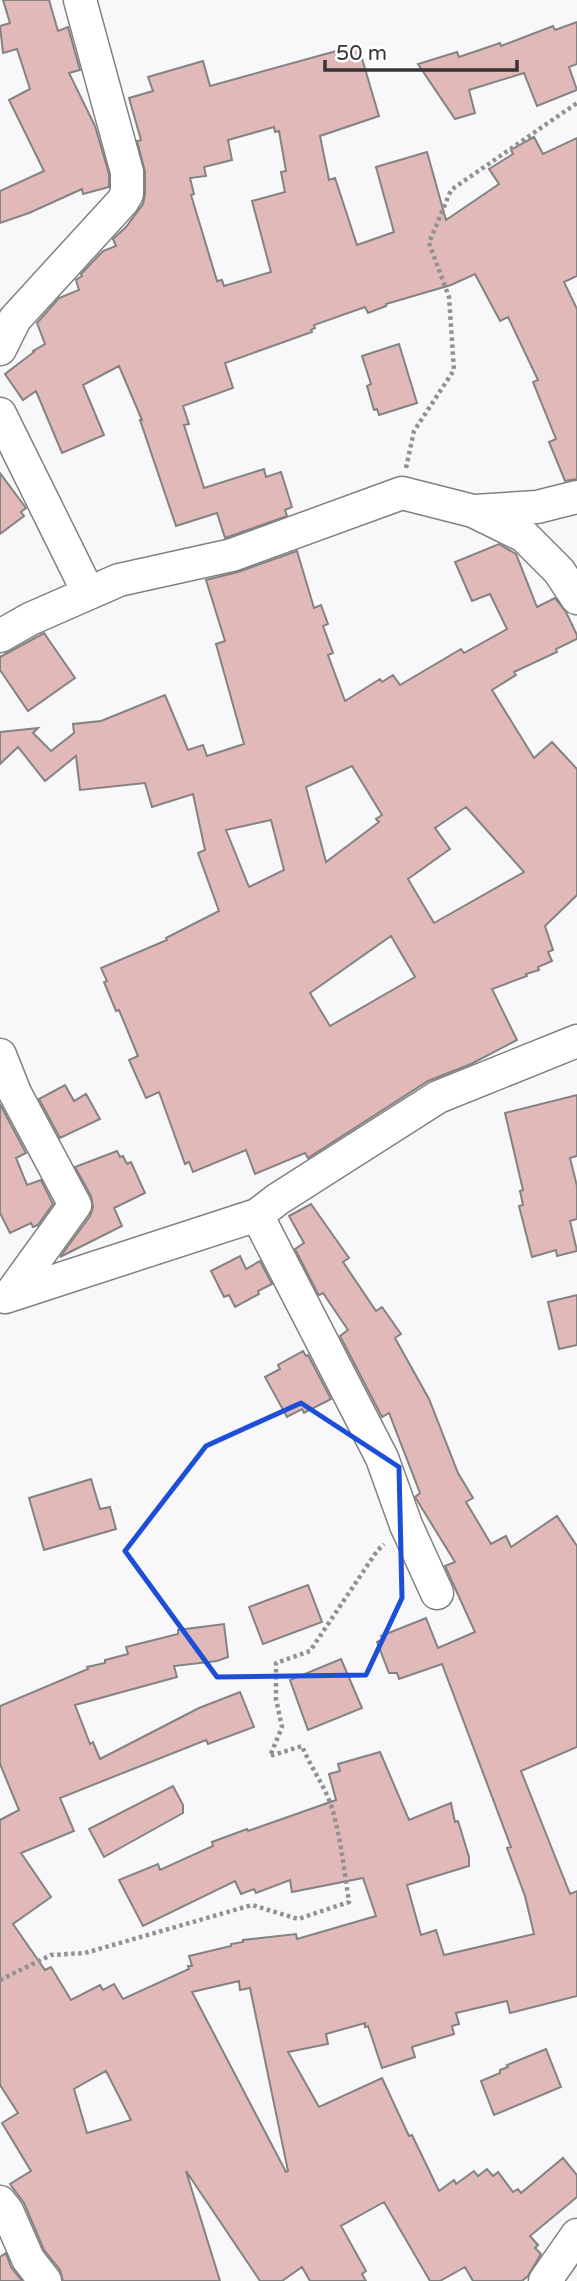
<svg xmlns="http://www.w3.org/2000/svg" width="577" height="2281" viewBox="0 0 577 2281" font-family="'Varela Round',sans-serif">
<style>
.building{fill:#e0b9b8;stroke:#848282;stroke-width:2;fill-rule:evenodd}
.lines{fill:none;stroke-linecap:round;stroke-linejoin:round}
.street-casing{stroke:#818182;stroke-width:35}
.path{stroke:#919192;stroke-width:4.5;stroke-dasharray:3.5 3.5;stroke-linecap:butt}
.street{stroke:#fff;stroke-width:32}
.marked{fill:none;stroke:#1d4ed8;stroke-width:5;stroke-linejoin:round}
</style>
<rect width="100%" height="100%" fill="#f8f8fa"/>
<path class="building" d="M3 0H49L58 31 68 27 80 70 69 73 95 126 109 174V187L83 194 82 189 29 213 0 223V191L44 171 9 100 30 89 17 49 3 53 0 26 10 23Z
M577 22V64L569 67 577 90 537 106 524 73 469 90 475 113 455 119 418 64 457 52 459 57 500 43 501 46 553 26 555 30Z
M358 45 379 116 320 136 329 180 335 178 357 245 394 232 376 167 427 152 446 220 499 184 489 169 513 154 511 150 534 137 543 154 577 138V276L564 282 577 309V479L565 481 549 442 556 439 533 382 538 380 508 317 500 321 475 274 451 285 386 304V306L368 313 365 307 314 325 315 328 311 330 312 332 225 363 233 388 183 406 189 424 184 425 204 488 264 469 266 477 281 472 292 507 285 510 287 516 225 538 217 513 176 526 140 420H142L119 366 83 385 104 435 62 453 36 391 23 400 5 374 34 352 33 351 45 344 37 323 59 298 79 290 76 280 82 276 81 274 103 251 116 246 113 239 126 227 143 204 145 194V172L137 141 141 140 129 98 153 91 148 77 203 61 210 86ZM274 127 275 132 279 131 286 171 281 172 285 192 252 201 271 272 224 286 222 280 217 281 191 195 194 194 190 178 206 176 204 167 232 160 228 140Z
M399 344 417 403 379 415 377 409 374 410 367 386 371 384 362 356Z
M0 473 26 508 21 512 24 516 0 534Z
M499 544 516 554 537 607 555 598 566 612 577 635V639L556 649 557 652 514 672 516 675 492 690 534 758 552 742 577 769V895L545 926 553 950 548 952 552 961 538 967 539 970 526 974 527 976 492 989 517 1040 471 1064 428 1081 308 1158 305 1153 255 1174 246 1150 193 1172 189 1162 185 1164 159 1092 146 1098 129 1060 138 1056 119 1010 116 1011 104 982 107 981 101 968 167 940 166 938 219 911 198 853 205 850 193 794 152 807 145 783 80 790 76 756 45 781 18 747 0 764V732L38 728 33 733 51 751 74 733 73 724 101 721 165 695 188 750 203 745 207 756 244 744 216 644 225 641 206 580 238 572 297 551 314 608 321 605 328 624 323 626 333 653 328 655 345 701 380 679 382 682 393 675 400 685 461 649 464 653 507 629 490 594 472 601 455 562ZM352 766 382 815 376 819 379 822 326 862 306 787ZM466 807 524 872 434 923 408 879 450 849 435 828ZM271 820 284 870 249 887 226 830ZM391 936 415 977 330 1026 310 993Z
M44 633 75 678 28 711 0 670V657Z
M65 1085 74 1101 86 1094 100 1119 60 1138 39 1099Z
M577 1095V1156L570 1158 577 1186V1219L570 1221 577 1251 557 1256 556 1250 532 1257 519 1206 523 1205 520 1191 523 1190 505 1113Z
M0 1104 26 1153 16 1158 27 1185 41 1180 53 1204 38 1225 33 1227 31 1223 10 1233 0 1213Z
M117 1151 120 1157 123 1156 127 1164 131 1162 145 1193 114 1208 122 1226 60 1257 90 1216 93 1207 91 1196 75 1167Z
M311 1204 349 1258 343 1262 376 1311 382 1307 401 1334 395 1338 429 1399 458 1473 473 1498 466 1502 491 1544 506 1536 511 1547 557 1516 577 1546V1747L521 1771 570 1894 577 1891V1996L510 2013 507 2001 456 2013 459 2024 452 2026 454 2034 412 2047 415 2057 382 2068 368 2026 365 2027V2023L326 2034 328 2044 288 2052 319 2107 382 2078 409 2136 412 2135 439 2191 454 2180 456 2184 474 2171 478 2176 487 2169 493 2176 498 2172 513 2192 518 2189 521 2193 563 2158 577 2175V2197L530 2236 538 2245 535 2248 541 2254 528 2276 522 2281H473L465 2267 440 2281H430L384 2202 341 2226 366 2271 362 2274 366 2281H310L302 2267 282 2281H260L186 2171 220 2281H63L60 2270 44 2250 24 2203 10 2184 31 2171 2 2123 18 2113 0 2085V1820L19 1810 0 1764V1706L88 1669 87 1667 105 1663V1660L128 1654 126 1647 178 1634V1630L224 1624 228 1657 217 1661 174 1666 177 1677 75 1705 90 1744 93 1742 100 1759 199 1708 240 1692 254 1727 208 1744 206 1740 60 1798 74 1831 21 1853 51 1897 13 1924 45 1970 51 1967 71 2000 100 1985 103 1990 114 1984 123 1999 189 1969 188 1966H192L189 1956 231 1946V1944L243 1942V1940L296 1934 297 1939 376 1916 363 1878 292 1892 290 1880 256 1893 254 1889 241 1894 235 1881 143 1926 119 1880 158 1864 160 1870 213 1846 212 1842 247 1829 248 1831 336 1800 329 1774 340 1771 338 1764 380 1752 409 1820 451 1803 455 1822 458 1821 469 1857V1866L407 1885 421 1935 436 1930 444 1955 534 1934 525 1896 507 1848 511 1847 442 1664 399 1679 397 1673H389L377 1642 383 1639 381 1636 426 1618 438 1648 475 1632 445 1566 455 1562 415 1497 420 1493 389 1413 382 1417 340 1336 348 1330 323 1293 319 1295 318 1294 295 1249 304 1243 289 1216ZM239 1981 240 1990 250 1988 288 2171 286 2172 192 1992ZM106 2071 131 2120 87 2133 74 2089Z
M240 1256 246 1269 260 1261 272 1284 258 1291 259 1294 235 1307 229 1295 224 1297 211 1271Z
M577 1295V1345L559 1349 548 1302Z
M303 1351 306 1356 308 1355 331 1399 304 1413 302 1409 287 1417 265 1377 280 1369 278 1365Z
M91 1479 100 1509 110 1507 116 1529 44 1550 29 1498Z
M308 1585 322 1622 263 1644 249 1607Z
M341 1659 362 1708 308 1730 290 1680Z
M173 1786 183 1805V1813L104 1857 89 1829Z
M546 2049 561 2087 494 2115 481 2081 500 2073V2070L508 2067 507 2065Z
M6 2253 11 2267 22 2281H0V2257Z"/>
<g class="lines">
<defs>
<path id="street" d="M0 349 15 319 122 202 127 194V172L80 0
M0 414 88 592
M475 511 537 507 577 497
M0 636 30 619 119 580 232 555 402 493 473 511 524 536 559 571 577 598
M0 1055 15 1093 75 1205 10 1295
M5 1297 257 1215
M437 1593 406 1525 382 1458 257 1215 278 1199 438 1097 577 1041
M0 2202 7 2211 28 2259 45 2281
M545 2281 577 2235"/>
</defs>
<use href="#street" class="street-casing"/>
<path class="path" d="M406 468 414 431 454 370 449 297 429 243 451 190 577 103
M0 1980 51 1955 85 1953 252 1905 298 1919 349 1902C344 1870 341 1837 331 1805 324 1785 310 1766 302 1746L270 1756 282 1727 276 1699V1663L310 1651 377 1551 384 1544"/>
<use href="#street" class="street"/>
</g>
<path class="marked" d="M301 1403 399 1467 402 1598 366 1675 217 1677 125 1551 206 1446Z"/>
<path d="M325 60v10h192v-10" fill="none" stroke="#353536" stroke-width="3.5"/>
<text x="336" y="60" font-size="21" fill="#353536" stroke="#ffffff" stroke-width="5" paint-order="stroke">50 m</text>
</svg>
